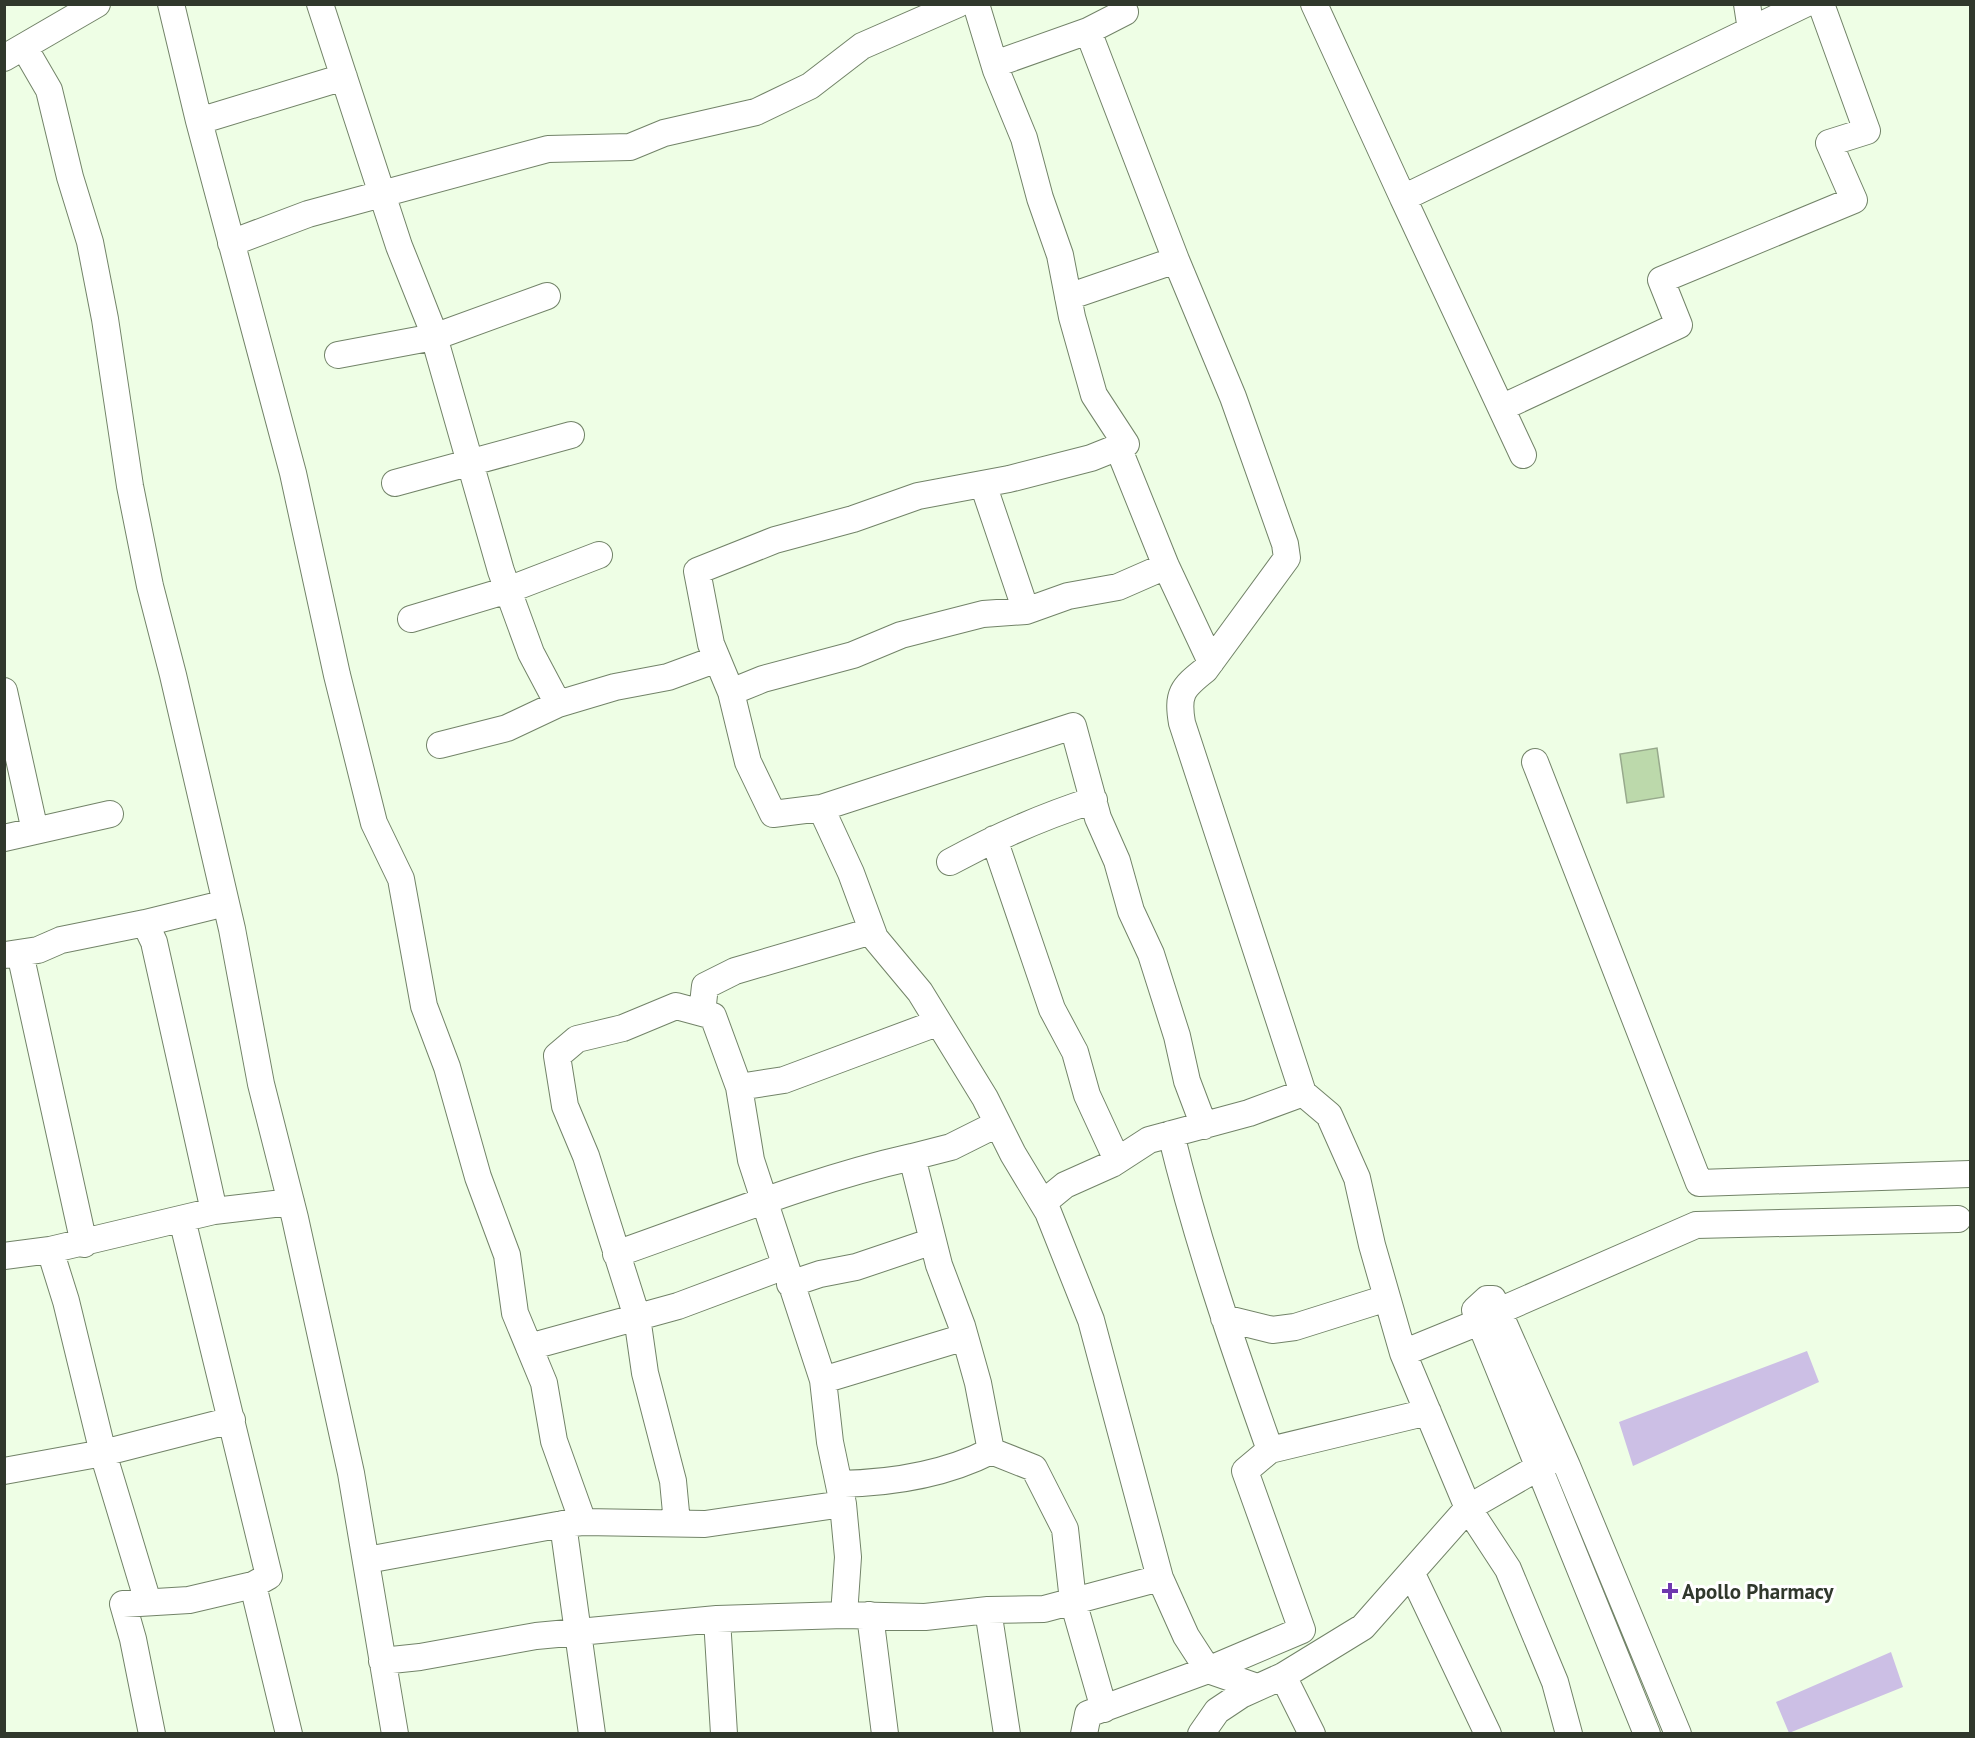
<svg xmlns="http://www.w3.org/2000/svg" width="1975" height="1738" viewBox="0 0 1975 1738" font-family="'PT Sans',sans-serif">
<style>
.green{fill:#ccbfe5}
.building{fill:#bcd9ab;stroke:#97a98c;stroke-width:1.5}
.lines{fill:none;stroke-linecap:round;stroke-linejoin:round}
.minor-casing{stroke:#728368;stroke-width:28}
.minor{stroke:#fff;stroke-width:26}
.poi-dot{fill:#6e38ae;stroke:#fff;stroke-width:2}
.labels{text-anchor:middle;dominant-baseline:central;stroke-width:6;stroke-linejoin:round;paint-order:stroke}
.poi-label{font-size:21px;font-weight:bold;fill:#30382c;stroke:#fff;text-anchor:start}
</style>
<rect width="100%" height="100%" fill="#eefee5"/>
<path class="green" d="M1807 1351 1819 1382 1633 1466 1619 1422Z
M1891 1652 1903 1687 1789 1733 1776 1702Z"/>
<path class="building" d="M1657 748 1664 797 1627 803 1620 754Z"/>
<g class="lines">
<defs>
<path id="minor" d="M171 4 199 121 293 473 337 675 374 823 401 879 424 1006 447 1067 478 1177 507 1255 515 1313 544 1383 554 1441 583 1522 563 1524 592 1734
M320 4 399 246 431 326 501 571 531 653 558 704
M976 4 996 70 1024 138 1040 198 1060 255 1072 317 1094 395 1126 444 1091 458 1009 479 918 496 853 519 775 540 697 571 711 644 731 692 748 762 773 814 821 808 851 873 875 938 920 992 985 1098 1013 1154 1048 1212 1091 1320 1160 1578 1186 1636 1208 1670 1257 1687
M1314 4 1403 198
M1751 30 1805 4
M1088 31 1125 12
M24 47 49 90 70 177 90 242 105 319 130 486 150 586 173 675 232 929 261 1084 295 1218 351 1473 395 1734
M4 58 97 4
M995 64 1088 31 1176 260
M199 121 344 77
M231 243 308 214 548 149 630 147 664 133 756 112 810 86 862 46 958 4
M1068 297 1176 260 1233 397 1285 544 1287 558 1205 670C1182 688 1177 694 1182 723L1303 1093
M338 355 434 337 547 296
M1501 408 1679 325 1661 280 1854 200 1829 143 1867 131 1821 4
M1118 447 1166 566 1211 662
M1523 455 1403 198 1751 30 1747 4
M395 483 571 435
M983 484 1026 611
M411 619 508 590 599 555
M4 691 35 831
M731 692 763 679 853 655 901 635 983 614 1026 611 1068 596 1118 587 1166 566
M440 745 507 728 558 704 615 687 668 677 717 659
M1535 762 1699 1183 1970 1174
M821 808 1073 726 1098 818 1117 861 1131 911 1151 954 1177 1036 1187 1081 1204 1126
M4 838 110 814
M994 839 1052 1009 1075 1052 1087 1095 1117 1160
M950 862C996 837 1044 816 1094 800
M145 923 154 942 214 1211
M20 953 84 1244
M5 955 38 950 61 940 145 923 226 903
M702 1013 705 986 735 971 872 931
M739 1087 784 1080 937 1023
M1171 1134C1197 1241 1233 1346 1270 1450
M912 1157 951 1147 997 1124
M1043 1203 1065 1185 1112 1164 1149 1140 1249 1113 1303 1093 1329 1115 1357 1178 1372 1245 1403 1353 1468 1508 1508 1569 1555 1682 1569 1734
M182 1219 269 1576 253 1585
M616 1254C714 1220 810 1180 912 1157L939 1265 962 1326 978 1383 991 1451C944 1475 892 1483 839 1484
M4 1256 50 1250
M790 1284 820 1274 856 1267 933 1241
M1499 1311 1696 1225 1958 1219
M1224 1318 1272 1330 1295 1327 1387 1298
M529 1347 678 1306 785 1266
M1403 1353 1479 1322
M823 1380 965 1337
M991 1451 1034 1468 1065 1529 1073 1601 1104 1709
M4 1471 103 1453 232 1420
M583 1522 705 1524 843 1504
M677 1523 673 1481 645 1373 637 1317 586 1156 565 1106 557 1056 577 1039 623 1028 676 1006 713 1016 739 1087 751 1160 823 1380 830 1442 843 1504 848 1557 844 1615
M367 1560 563 1524
M1412 1574 1488 1734
M148 1602 103 1453 66 1301 50 1250 214 1211 291 1202
M988 1610 1007 1734
M870 1615 885 1734
M382 1661 420 1657 536 1636 717 1619
M1283 1676 1312 1734
M152 1734 133 1639 123 1604 189 1600 253 1585 289 1734
M724 1734 717 1619 844 1615 925 1617 988 1610 1044 1609 1160 1578
M1084 1734 1088 1714 1208 1670 1302 1630 1245 1471 1270 1450 1428 1412
M1201 1734 1217 1711 1241 1695 1283 1676 1363 1627 1468 1508 1551 1460
M1647 1734 1475 1310 1487 1299H1493L1567 1466 1678 1734"/>
</defs>
<use href="#minor" class="minor-casing"/>
<use href="#minor" class="minor"/>
</g>
<path class="poi-dot" d="M1667 1582h6v6h6v6h-6v6h-6v-6h-6v-6h6z"/>
<g class="labels">
<g class="poi-label">
<text x="1682" y="1591">Apollo Pharmacy</text>
</g>
</g>
<rect width="1975" height="1738" fill="none" stroke="#30382c" stroke-width="12"/>
</svg>
